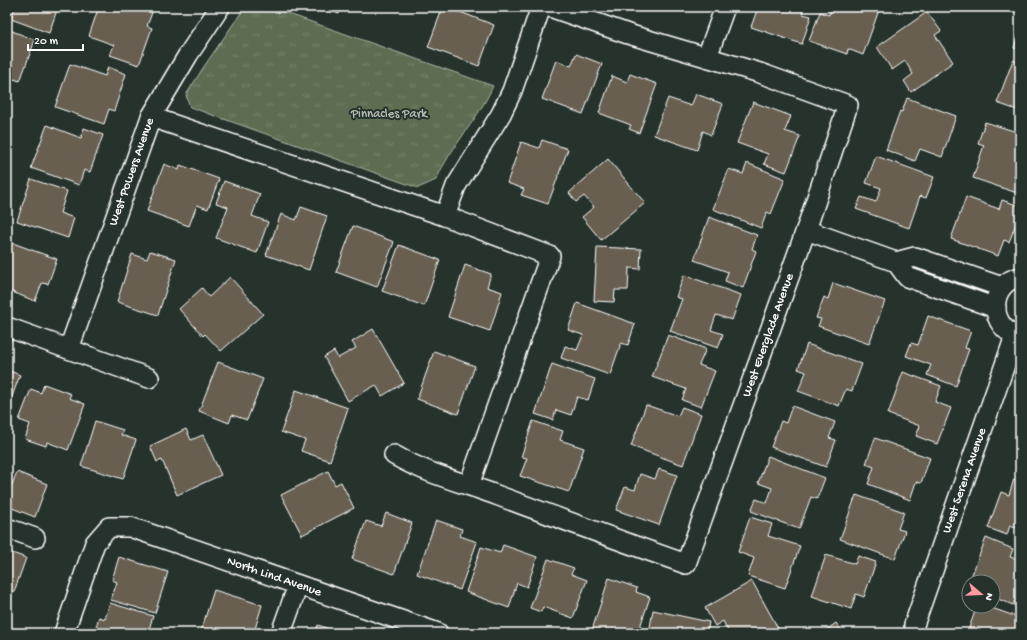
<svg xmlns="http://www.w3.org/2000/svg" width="1027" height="640" viewBox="0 0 1027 640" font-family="'Gochi Hand',sans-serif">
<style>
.park{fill:url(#park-tufts);stroke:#adb6a8}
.building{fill:#685f51;stroke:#fff}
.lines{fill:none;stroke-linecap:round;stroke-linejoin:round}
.street-casing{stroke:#fff;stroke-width:22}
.street{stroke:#26332d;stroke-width:19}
.labels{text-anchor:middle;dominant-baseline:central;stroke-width:4;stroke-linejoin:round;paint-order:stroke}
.park-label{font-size:13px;fill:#b5bdb1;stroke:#26332d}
.street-label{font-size:13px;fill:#fff;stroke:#26332d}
</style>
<defs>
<pattern id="park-tufts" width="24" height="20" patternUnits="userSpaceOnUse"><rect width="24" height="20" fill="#5b6d51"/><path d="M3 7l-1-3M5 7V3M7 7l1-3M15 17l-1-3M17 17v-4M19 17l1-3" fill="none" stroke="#74836b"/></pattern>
</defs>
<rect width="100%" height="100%" fill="#26332d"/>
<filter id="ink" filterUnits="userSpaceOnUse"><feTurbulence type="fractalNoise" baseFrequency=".025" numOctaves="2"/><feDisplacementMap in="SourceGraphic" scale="8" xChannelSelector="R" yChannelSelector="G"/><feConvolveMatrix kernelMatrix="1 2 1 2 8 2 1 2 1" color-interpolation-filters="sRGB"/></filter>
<g filter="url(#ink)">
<path class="park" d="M245 7H269L493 86C478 120 451 146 436 180L418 188 190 107 186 95 203 68Z"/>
<path class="building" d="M15 7H58L49 33 11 19Z
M105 7H144L153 10 147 26 152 28 139 65 110 55 114 45 89 36 98 9 104 11Z
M319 7H341L339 14Z
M443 7H447L494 25 479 66 428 47Z
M758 7H804L802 14 811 16 802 44 751 27Z
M832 7H880L863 55 848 49 847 54 809 41 820 12 829 15Z
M927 12 941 31 935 35 953 62 911 92 904 81 913 74 905 61 892 70 877 47Z
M7 29 35 40 20 81 7 77Z
M1020 30V50L1014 48Z
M576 54 602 64 583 114 542 99 556 60 571 66Z
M1013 60 1020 63V111L997 103Z
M70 64 105 76 108 67 126 74 114 111 109 109 104 124 55 107Z
M630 74 657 84 639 133 629 129 631 125 599 113 612 76 627 82Z
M696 94 723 104 711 135 703 131 697 150 654 135 668 98 691 106Z
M907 98 956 116 942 157 920 149 915 161 886 150 900 111 902 112Z
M753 102 791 116 785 131 800 136 786 172 764 164 768 154 737 143Z
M985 122 1020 133V164L1019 163 1014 177 1020 179V194L973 178 984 145 978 143Z
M47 125 81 138 84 128 103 135 90 172 84 170 79 185 31 168Z
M542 140 568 149 548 204 521 195 524 189 507 183 521 142 539 148Z
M876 156 934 177 926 198 920 196 909 228 856 209 861 197 876 202 881 188 866 183Z
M608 159 645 203 601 240 582 217 594 207 584 196 576 202 569 193Z
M747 163 785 179 771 214 767 212 761 228 713 209 729 169 743 174Z
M164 164 179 170 180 165 219 179 208 209 197 205 189 226 147 211Z
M31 179 67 191 60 213 74 218 68 238 17 221Z
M224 181 260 194 252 216 268 222 257 253 216 238 228 207 216 203Z
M966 197 999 209 1002 200 1020 206V213L1009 242 1004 240 998 256 951 239Z
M301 207 327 216 309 270 266 255 281 214 296 220Z
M709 217 757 235 752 249 756 251 743 288 725 281 728 272 694 260Z
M353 226 394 242 377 287 336 272Z
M7 241 57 259 48 284 42 283 35 301 7 290Z
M399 245 440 260 424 306 382 291Z
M597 247 641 249 640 269 629 268 628 290H615L614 302 594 301Z
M150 251 176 259 158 315 117 302 132 254 147 259Z
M465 265 491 274 487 287 502 292 490 331 448 317Z
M684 275 741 295 732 320 716 315 711 330 723 334 718 348 670 331 682 299 676 297Z
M230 277 263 314 221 351 205 334 203 336 179 309 202 288 209 297Z
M833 283 885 301 869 344 818 326 821 319 816 318 824 297 828 299Z
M577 303 635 324 628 345 621 343 610 375 561 358 565 346 577 350 583 335 568 330Z
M928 316 971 331 965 348 969 349 956 386 927 375 931 365 906 356 911 343 918 345Z
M373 329 404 383 382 396 376 385 348 401 324 357 334 351 338 358 356 348 352 342Z
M668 335 706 349 699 365 715 371 701 407 682 400 686 389 652 377Z
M807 344 862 364 852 391 846 389 839 406 798 391 806 372 798 369Z
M434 351 475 366 458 414 417 399Z
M218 362 263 379 247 420 232 415 229 423 199 411Z
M552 364 595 379 588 400 577 397 571 415 556 410 553 420 535 414Z
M7 370 20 375 7 410Z
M903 372 941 386 935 402 951 408 937 444 916 436 920 426 888 414Z
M44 384 71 394 69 398 85 404 68 450 47 442 46 446 25 439 30 424 19 420 31 389 41 393Z
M296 390 348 408 330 461 301 451 305 440 281 432Z
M646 405 678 416 682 407 701 414 683 465 631 446Z
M792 406 835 422 829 438 836 440 826 467 771 447 781 421 786 423Z
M95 421 123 430 121 435 136 440 123 479 81 466Z
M533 421 563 431 560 440 584 448 569 492 520 476 527 458 521 457Z
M186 429 191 440 203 435 221 475 177 495 162 460 157 462 150 446Z
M875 438 930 458 921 483 916 482 910 500 868 484 874 467 866 464Z
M768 456 825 478 817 499 811 497 799 529 751 511 756 499 767 503 772 488 758 483Z
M659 469 677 475 659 525 616 510 625 487 635 490 640 474 655 479Z
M328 471 335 485 341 482 354 508 302 535 281 495Z
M17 472 47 484 35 517 7 506V497Z
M1014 479 1020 481V529L1010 525 1007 535 988 528 1001 492 1009 495Z
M856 495 904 512 898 529 905 531 895 559 840 539Z
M386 513 412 523 394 574 352 559 366 521 381 526Z
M750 517 772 524 768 536 800 546 785 588 748 576 754 558 738 552Z
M436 520 462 529 460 536 477 542 460 590 417 574Z
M986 538 1013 549 1010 557 1020 560V587L1013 605 993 597V582H969Z
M503 545 537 557 527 587 517 583 509 608 466 592 481 547 500 553Z
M7 551 26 558 14 592 7 589Z
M826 555 855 564 858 556 876 562 864 597 856 594 851 609 812 596Z
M119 557 168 572 155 613 111 600 117 582 112 580Z
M548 559 574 568 571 574 587 580 573 618 543 607 541 612 530 608Z
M609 578 637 588 636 592 650 597 638 633H591Z
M752 581 779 630 773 633H729L723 621 715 626 705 608Z
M214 590 262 605 255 629 249 628 247 633H207L201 631Z
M110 603 153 616 148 633H94L99 617 105 619Z
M977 606H986L1020 618V633H982L969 628Z
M653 610 709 622 707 633H649Z
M836 623 843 633H822Z
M318 625 340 633H315Z"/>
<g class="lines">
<defs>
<g id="street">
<path d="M707 57 725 7"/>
<path d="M151 117 445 216 550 256 469 485"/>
<path d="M445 216 456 186 501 114 512 91 541 7"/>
<path d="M806 230 896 262 907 277 996 308"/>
<path d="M896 262 915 257 1002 287"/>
<path d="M1020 277C987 283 988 329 1020 337"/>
<path d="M7 327 149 378"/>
<path id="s1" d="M69 349 151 117 188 55 220 7"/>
<path id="s2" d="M394 455C427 474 464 483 499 496 561 519 623 542 686 564L806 230 848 105 760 73 628 34 550 7"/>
<path d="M7 528 35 538"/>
<path id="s3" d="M914 625 1015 336"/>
<path id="s4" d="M64 633 95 543 109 527H130L438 633"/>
<path d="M281 633 298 585"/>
</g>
</defs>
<use href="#street" class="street-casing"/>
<use href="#street" class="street"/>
</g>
</g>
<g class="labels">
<g class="park-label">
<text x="389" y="114">Pinnacles Park</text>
</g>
<g class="street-label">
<text stroke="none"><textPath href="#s1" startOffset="188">West Powers Avenue</textPath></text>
<text stroke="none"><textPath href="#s2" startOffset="555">West Everglade Avenue</textPath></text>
<text stroke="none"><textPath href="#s3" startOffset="153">West Serena Avenue</textPath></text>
<text stroke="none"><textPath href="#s4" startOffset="290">North Lind Avenue</textPath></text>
</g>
</g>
<rect width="1027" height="640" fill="none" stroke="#26332d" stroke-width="24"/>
<rect x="12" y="12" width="1003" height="616" fill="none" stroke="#fff" stroke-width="1.5" filter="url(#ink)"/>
<g transform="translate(981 594) rotate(109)"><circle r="19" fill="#26332d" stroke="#7d8581"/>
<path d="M0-3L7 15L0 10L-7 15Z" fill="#ff9aa2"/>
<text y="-6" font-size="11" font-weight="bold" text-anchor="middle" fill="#ffffff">N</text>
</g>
<path d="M28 44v6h55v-6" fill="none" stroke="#ffffff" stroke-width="2"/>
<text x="34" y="44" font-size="12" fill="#ffffff" stroke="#26332d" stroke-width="3" paint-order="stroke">20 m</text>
</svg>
